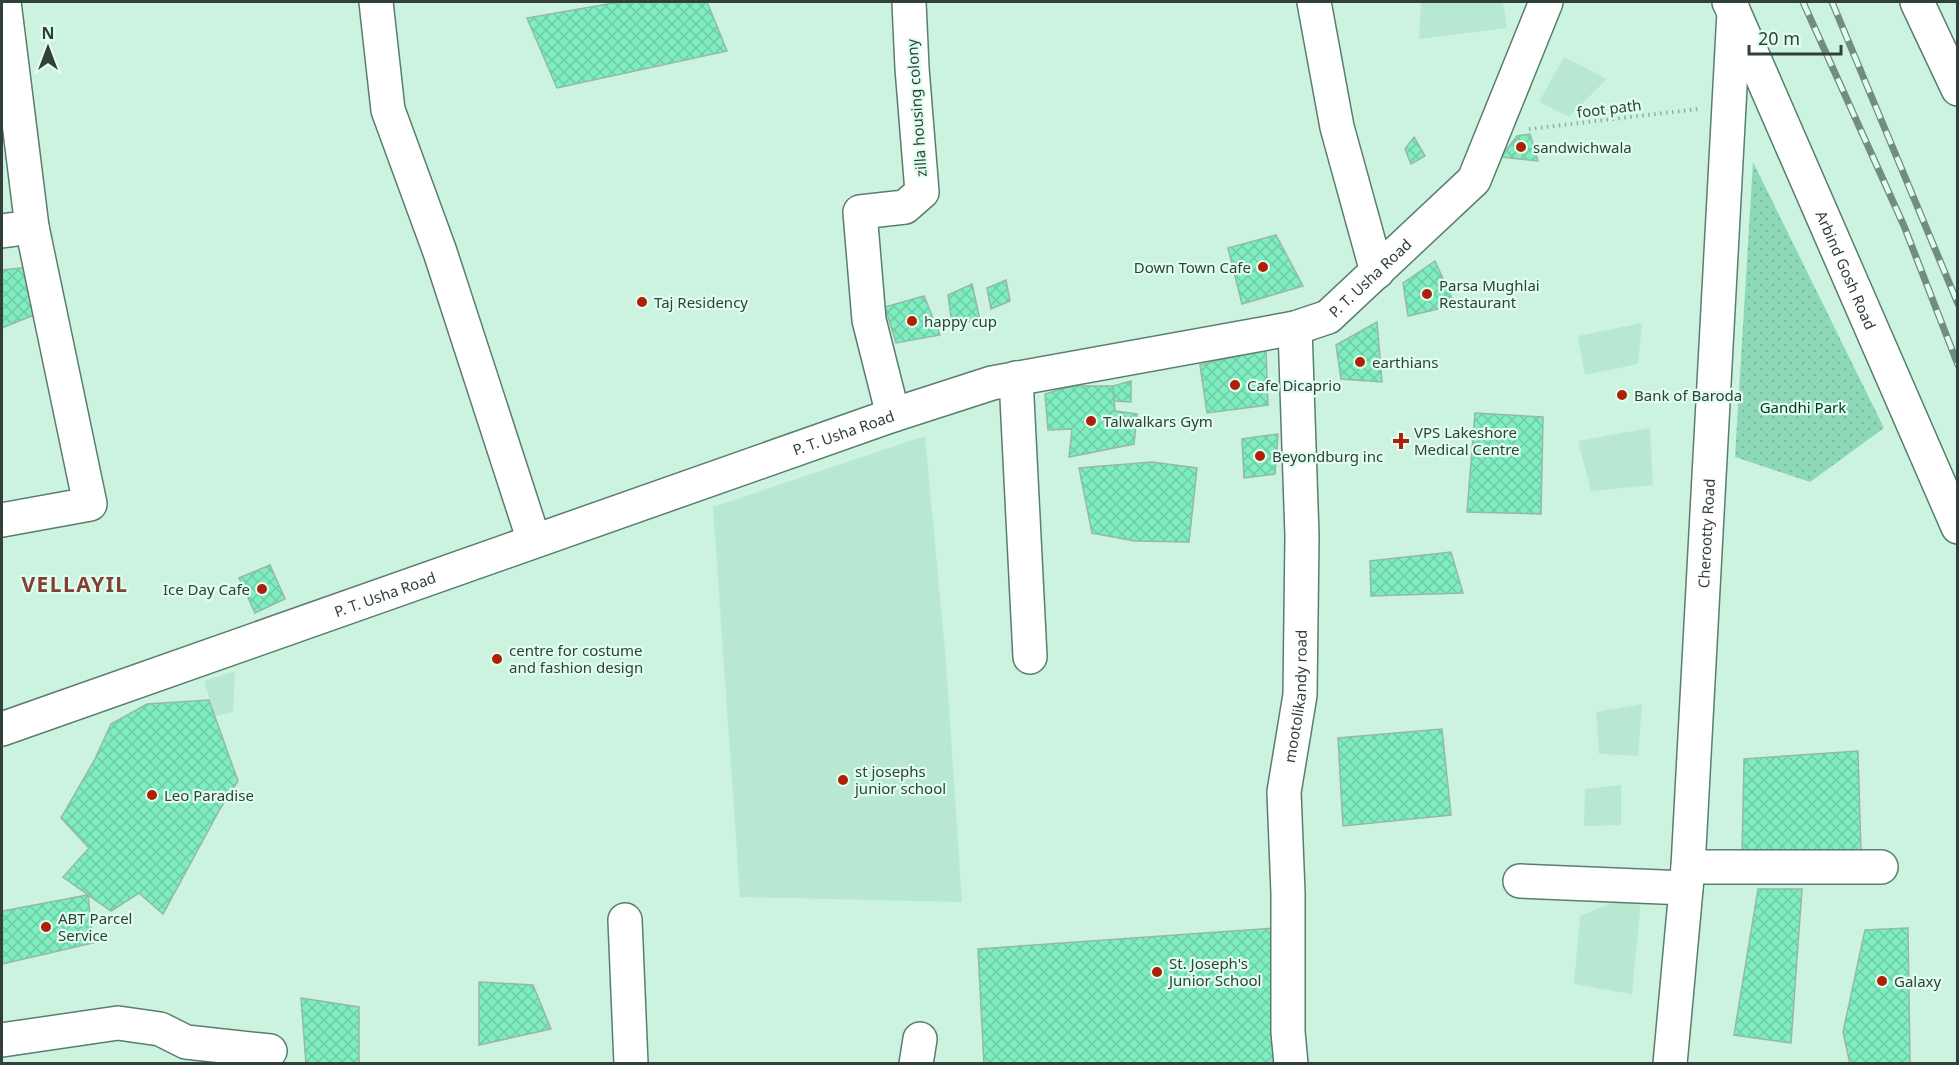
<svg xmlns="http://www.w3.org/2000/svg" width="1959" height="1065" viewBox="0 0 1959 1065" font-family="'Noto Sans',sans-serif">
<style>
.built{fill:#b9e8d2}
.grass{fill:url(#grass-dots)}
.building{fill:url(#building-cross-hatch);stroke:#94b9a7;stroke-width:1.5}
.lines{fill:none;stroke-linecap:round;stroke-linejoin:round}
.minor-casing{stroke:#5a7e6d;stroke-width:36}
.path{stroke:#91afa1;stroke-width:4;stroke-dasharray:1.5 4.5;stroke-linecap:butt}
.minor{stroke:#fff;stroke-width:33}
.rail-casing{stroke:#738c80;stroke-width:7}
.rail{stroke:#dffeef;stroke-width:4.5;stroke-dasharray:14;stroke-linecap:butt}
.poi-dot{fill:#ae2007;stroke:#dffeef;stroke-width:2}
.labels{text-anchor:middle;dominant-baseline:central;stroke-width:4.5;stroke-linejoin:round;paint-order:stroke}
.street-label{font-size:15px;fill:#314039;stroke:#dffeef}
.poi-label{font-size:15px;fill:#314039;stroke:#dffeef;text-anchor:start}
.park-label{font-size:15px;fill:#003423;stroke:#dffeef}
.district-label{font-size:21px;font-weight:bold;letter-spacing:1.5px;fill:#853e32;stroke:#dffeef}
</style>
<defs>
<pattern id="grass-dots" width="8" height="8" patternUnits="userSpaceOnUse" patternTransform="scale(1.5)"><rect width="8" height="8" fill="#8dd8b7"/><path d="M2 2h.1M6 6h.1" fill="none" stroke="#7aba9e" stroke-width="1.8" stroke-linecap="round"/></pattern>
<pattern id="building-cross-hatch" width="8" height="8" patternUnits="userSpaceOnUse" patternTransform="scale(1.5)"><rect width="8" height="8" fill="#7fedbf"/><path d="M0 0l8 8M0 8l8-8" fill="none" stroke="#6ecca5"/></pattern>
</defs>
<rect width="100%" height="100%" fill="#ccf3e0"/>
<path class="built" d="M1421 2H1503L1507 28 1419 39Z
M1564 57 1607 79 1569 117 1539 102Z
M1642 323 1638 364 1585 375 1578 336Z
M1650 428 1653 485 1591 491 1578 441Z
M925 436 946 662 962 902 740 897 713 507Z
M235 671 233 712 215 716 204 681Z
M1642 704 1638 756 1599 754 1596 712Z
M1621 785V825L1584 826 1585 789Z
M1642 890 1632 994 1574 984 1580 916Z"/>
<path class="grass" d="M1753 162 1884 428 1810 482 1735 457Z"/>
<path class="building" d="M619 2H707L727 51 557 88 527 18Z
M1530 134 1538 161 1501 157 1517 136Z
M1414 137 1425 156 1411 164 1405 149Z
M1276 235 1303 286 1242 304 1228 248Z
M1435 261 1455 305 1408 316 1403 283Z
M40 266 49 309 2 328V270Z
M1006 280 1010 301 991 309 987 288Z
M972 284 980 320 952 324 948 295Z
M924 296 940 335 896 343 885 307Z
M1377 322 1382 382 1341 379 1336 345Z
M1266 349 1268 405 1207 413 1200 365Z
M1131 381V402L1114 401 1113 386Z
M1072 386H1113L1115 411 1137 414 1134 444 1069 457 1072 429 1048 430 1045 394Z
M1475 413 1543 417 1541 514 1467 512Z
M1278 434 1275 474 1244 478 1242 439Z
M1152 462 1197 468 1189 542 1135 541 1092 533 1079 468Z
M1451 552 1463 593 1371 596 1370 561Z
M270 565 285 599 255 613 239 578Z
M209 700 238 781 220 809 163 914 139 893 111 911 63 877 89 848 61 818 94 761 111 724 147 704Z
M1442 729 1451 815 1343 826 1338 738Z
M1858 751 1861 855 1742 856 1744 759Z
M1758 889H1802L1791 1043 1734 1035Z
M88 895 93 943 2 964V911Z
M1274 928 1276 1064H984L978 949Z
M1908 928 1910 1064H1850L1843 1032 1865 930Z
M479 982 533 985 551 1029 479 1045Z
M301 998 359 1007V1064H306Z"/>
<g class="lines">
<defs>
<g id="minor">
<path d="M376 2 388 110 440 252 534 541"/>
<path d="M1314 2 1337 127 1377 272"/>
<path d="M1917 2 1958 89"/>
<path id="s1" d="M1736 17 1958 527"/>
<path d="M2 231 32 227 4 2"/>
<path d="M1016 378 1030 657"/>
<path d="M893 415 869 320 860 212 905 207 922 192 912 68 909 2"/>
<path d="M2 520 90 504 32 227"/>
<path id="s2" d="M2 729 893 415 992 383 1295 328 1328 317 1474 180 1546 2"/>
<path d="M1688 867H1881"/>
<path d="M1520 881 1686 888"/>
<path d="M625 920 631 1064"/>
<path d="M2 1040 118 1023 160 1029 186 1042 270 1051"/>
<path d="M916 1064 920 1039"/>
<path id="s3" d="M1291 1064 1288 1032V893L1284 792 1300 695 1302 536 1295 328"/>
<path id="s4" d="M1670 1064 1688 867 1734 12 1729 2"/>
</g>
</defs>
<use href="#minor" class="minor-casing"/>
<path class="path" d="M1529 129 1698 109"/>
<use href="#minor" class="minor"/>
<defs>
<path id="rail" d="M1803 2 1904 226 1958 365
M1832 2 1958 304"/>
</defs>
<use href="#rail" class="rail-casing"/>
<use href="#rail" class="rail"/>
</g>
<g class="poi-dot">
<circle cx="1521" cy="147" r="6"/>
<circle cx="1263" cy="267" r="6"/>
<circle cx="1427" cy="294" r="6"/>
<circle cx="642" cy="302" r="6"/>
<circle cx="912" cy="321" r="6"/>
<circle cx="1360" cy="362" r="6"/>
<circle cx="1235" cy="385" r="6"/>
<circle cx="1622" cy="395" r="6"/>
<circle cx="1091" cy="421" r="6"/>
<path d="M1398 432h6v6h6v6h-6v6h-6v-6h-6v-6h6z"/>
<circle cx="1260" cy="456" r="6"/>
<circle cx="262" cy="589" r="6"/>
<circle cx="497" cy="659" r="6"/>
<circle cx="843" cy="780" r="6"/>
<circle cx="152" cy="795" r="6"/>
<circle cx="46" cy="927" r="6"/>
<circle cx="1157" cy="972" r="6"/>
<circle cx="1882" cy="981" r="6"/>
</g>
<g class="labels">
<g class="street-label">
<text transform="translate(916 108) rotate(-94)">zilla housing colony</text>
<text transform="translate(1609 108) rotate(-7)">foot path</text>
<text stroke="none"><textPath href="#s1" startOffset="276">Arbind Gosh Road</textPath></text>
<text stroke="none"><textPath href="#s2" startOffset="1449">P. T. Usha Road</textPath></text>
<text stroke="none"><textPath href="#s2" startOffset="892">P. T. Usha Road</textPath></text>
<text stroke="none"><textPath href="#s4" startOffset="532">Cherootty Road</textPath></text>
<text stroke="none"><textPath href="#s2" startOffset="406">P. T. Usha Road</textPath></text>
<text stroke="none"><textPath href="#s3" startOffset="369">mootolikandy road</textPath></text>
</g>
<g class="poi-label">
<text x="1533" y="147">sandwichwala</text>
<text x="1251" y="267" text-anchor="end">Down Town Cafe</text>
<text x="1439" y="285">Parsa Mughlai<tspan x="1439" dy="17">Restaurant</tspan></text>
<text x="654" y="302">Taj Residency</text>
<text x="924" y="321">happy cup</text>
<text x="1372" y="362">earthians</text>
<text x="1247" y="385">Cafe Dicaprio</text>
<text x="1634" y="395">Bank of Baroda</text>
<text x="1103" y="421">Talwalkars Gym</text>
<text x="1414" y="432">VPS Lakeshore<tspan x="1414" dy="17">Medical Centre</tspan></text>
<text x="1272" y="456">Beyondburg inc</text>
<text x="250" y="589" text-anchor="end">Ice Day Cafe</text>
<text x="509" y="650">centre for costume<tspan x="509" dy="17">and fashion design</tspan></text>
<text x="855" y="771">st josephs<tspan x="855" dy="17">junior school</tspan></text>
<text x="164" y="795">Leo Paradise</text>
<text x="58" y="918">ABT Parcel<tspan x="58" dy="17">Service</tspan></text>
<text x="1169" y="963">St. Joseph's<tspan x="1169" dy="17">Junior School</tspan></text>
<text x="1894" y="981">Galaxy</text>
</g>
<g class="park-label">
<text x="1803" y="407">Gandhi Park</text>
</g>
<g class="district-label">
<text x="75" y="584">VELLAYIL</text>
</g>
</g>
<rect width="1959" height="1065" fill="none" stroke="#314039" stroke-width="6"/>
<g transform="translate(48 48)" stroke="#dffeef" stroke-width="4.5" paint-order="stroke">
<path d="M0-4.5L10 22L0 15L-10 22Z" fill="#314039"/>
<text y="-9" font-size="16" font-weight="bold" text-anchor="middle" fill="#314039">N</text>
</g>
<path d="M1749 45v9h92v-9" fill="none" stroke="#314039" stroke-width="3"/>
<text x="1758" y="45" font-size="18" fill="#314039" stroke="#dffeef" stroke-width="4.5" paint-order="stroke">20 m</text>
</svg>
